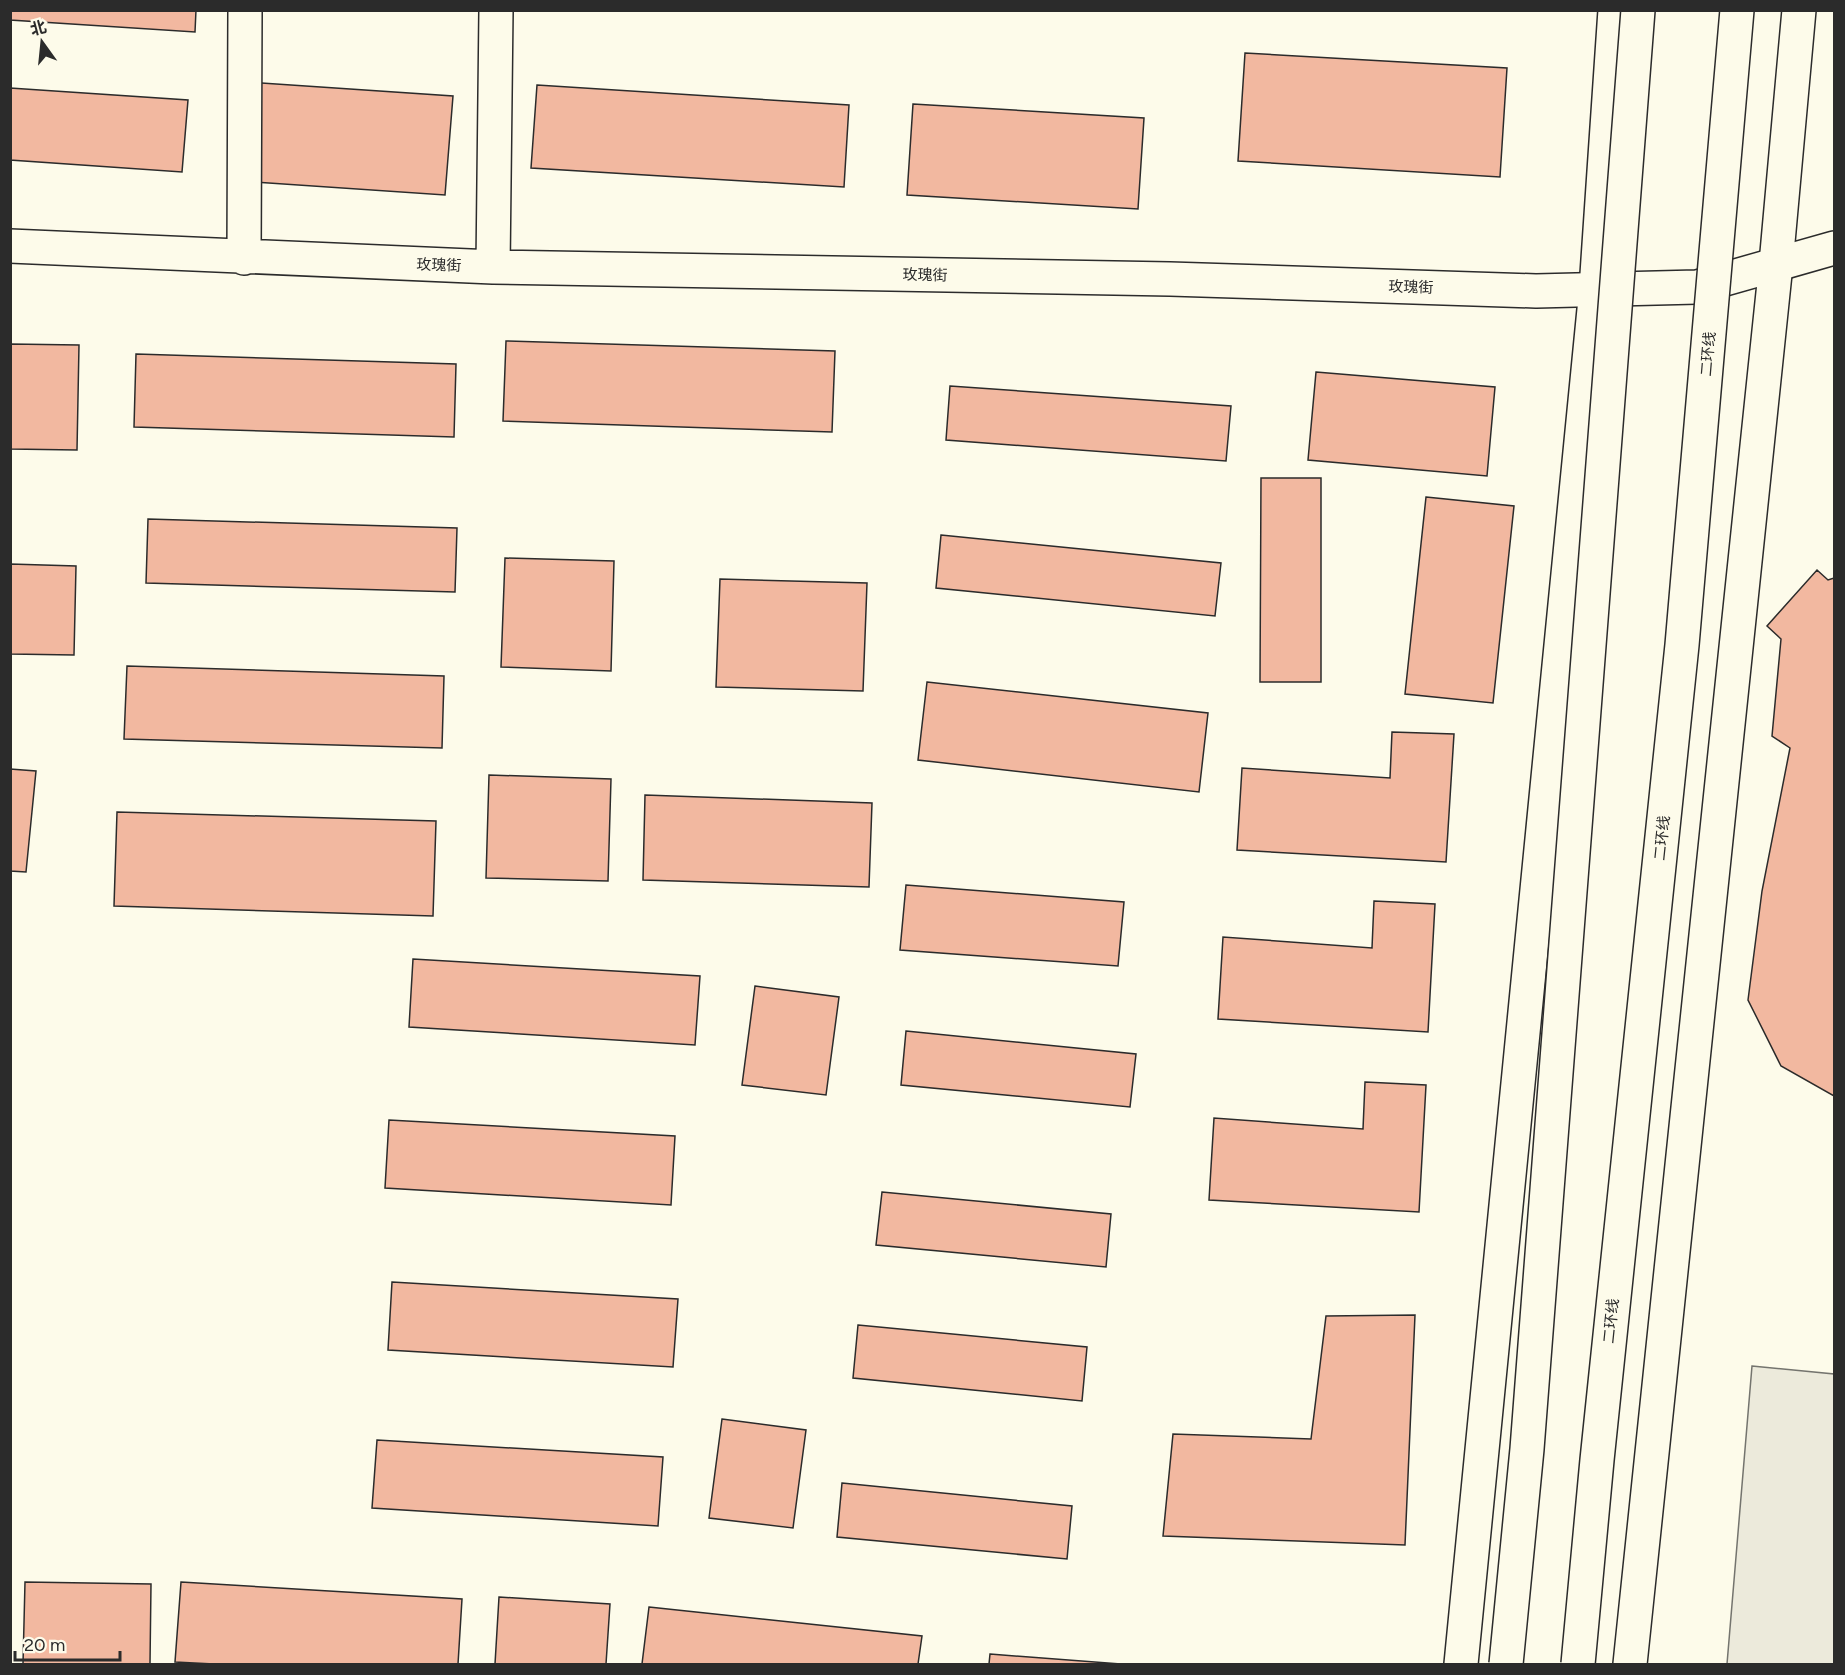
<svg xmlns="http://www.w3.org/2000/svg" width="1845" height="1675" viewBox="0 0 1845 1675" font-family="Figtree,'Noto Sans SC',sans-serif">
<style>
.parking{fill:#eceadb;stroke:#74746e;stroke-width:1.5}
.building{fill:#f2b8a0;stroke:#2b2b2b;stroke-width:1.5}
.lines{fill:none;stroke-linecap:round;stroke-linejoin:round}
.minor-casing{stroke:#2b2b2b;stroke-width:36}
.major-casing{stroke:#2b2b2b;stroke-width:36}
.minor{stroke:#fdfbea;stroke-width:33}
.major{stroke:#fdfbea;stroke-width:33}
.highway-bridge-casing{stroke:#2b2b2b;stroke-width:36;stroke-linecap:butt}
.highway-bridge{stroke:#fdfbea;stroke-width:33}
.labels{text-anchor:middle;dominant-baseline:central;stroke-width:4.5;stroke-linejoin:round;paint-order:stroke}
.street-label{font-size:15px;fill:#2b2b2b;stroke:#fdfbea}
</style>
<rect width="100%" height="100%" fill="#fdfbea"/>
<path class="parking" d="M1752 1366 1834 1374V1664H1727Z"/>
<path class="building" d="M10 10H196L195 32 10 20Z
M1245 53 1507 68 1500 177 1238 161Z
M245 82 453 96 445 195 238 181Z
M537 85 849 105 844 187 531 168Z
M10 88 188 100 182 172 10 160Z
M913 104 1144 118 1138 209 907 195Z
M506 341 835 351 832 432 503 421Z
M10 344 79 345 77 450 10 449Z
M136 354 456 364 454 437 134 427Z
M1316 372 1495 387 1487 476 1308 460Z
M950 386 1231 406 1226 461 946 440Z
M1261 478H1321V682H1260Z
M1426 497 1514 506 1493 703 1405 694Z
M148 519 457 528 455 592 146 583Z
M941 535 1221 563 1215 616 936 588Z
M505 558 614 561 611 671 501 667Z
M10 564 76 566 74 655 10 654Z
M1817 570 1828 580 1834 578V1096L1781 1066 1748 1000 1762 891 1790 748 1772 736 1781 639 1767 626Z
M720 579 867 583 863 691 716 687Z
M127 666 444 676 442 748 124 739Z
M927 682 1208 713 1199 792 918 760Z
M1392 732 1454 734 1446 862 1237 850 1242 768 1390 778Z
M10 769 36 771 26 872 10 871Z
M489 775 611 779 608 881 486 878Z
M645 795 872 803 869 887 643 880Z
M117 812 436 821 433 916 114 906Z
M906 885 1124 902 1118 966 900 950Z
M1374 901 1435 904 1428 1032 1218 1019 1223 937 1372 948Z
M413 959 700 976 695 1045 409 1027Z
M755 986 839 997 826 1095 742 1085Z
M906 1031 1136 1054 1130 1107 901 1085Z
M1365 1082 1426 1085 1419 1212 1209 1200 1214 1118 1363 1129Z
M389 1120 675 1136 671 1205 385 1188Z
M882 1192 1111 1214 1106 1267 876 1245Z
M392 1282 678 1299 673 1367 388 1350Z
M1415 1315 1405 1545 1163 1536 1173 1434 1311 1439 1326 1316Z
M858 1325 1087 1347 1082 1401 853 1378Z
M722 1419 806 1430 793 1528 709 1518Z
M377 1440 663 1457 658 1526 372 1508Z
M842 1483 1072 1506 1067 1559 837 1537Z
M25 1582 151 1584 150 1664H23Z
M181 1582 462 1599 458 1664H214L175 1662Z
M499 1597 610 1604 606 1664H495Z
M649 1607 922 1636 918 1664H642Z
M990 1654 1121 1664H989Z"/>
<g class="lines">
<defs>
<path id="minor" d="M10 246 493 267 1170 279 1536 291 1697 287 1834 248
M244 258 245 10
M493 267 496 10"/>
<path id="major" d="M1461 1664 1596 289 1615 10
M1630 1664 1776 264 1799 10"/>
</defs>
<use href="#minor" class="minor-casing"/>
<use href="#major" class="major-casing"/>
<use href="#minor" class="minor"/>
<use href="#major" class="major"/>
<defs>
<path id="highway-bridge" d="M1506 1664 1527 1449 1638 10
M1578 1664 1597 1460 1682 645 1737 10"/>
</defs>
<use href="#highway-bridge" class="highway-bridge-casing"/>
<use href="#highway-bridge" class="highway-bridge"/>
</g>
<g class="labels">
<g class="street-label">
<text transform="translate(439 265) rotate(2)">玫瑰街</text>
<text transform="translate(925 275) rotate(1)">玫瑰街</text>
<text transform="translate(1411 287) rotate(2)">玫瑰街</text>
<text transform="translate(1708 354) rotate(-85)">二环线</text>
<text transform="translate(1662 838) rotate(-84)">二环线</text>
<text transform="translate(1611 1321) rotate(-84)">二环线</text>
</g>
</g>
<rect width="1845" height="1675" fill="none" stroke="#2b2b2b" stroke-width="24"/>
<g transform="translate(42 42) rotate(345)" stroke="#fdfbea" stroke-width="4.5" paint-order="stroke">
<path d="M0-4.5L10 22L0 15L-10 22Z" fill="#2b2b2b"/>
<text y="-9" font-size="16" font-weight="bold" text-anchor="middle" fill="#2b2b2b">北</text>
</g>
<path d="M15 1651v9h105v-9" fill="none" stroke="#2b2b2b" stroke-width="3"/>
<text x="24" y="1651" font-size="18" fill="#2b2b2b" stroke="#fdfbea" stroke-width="4.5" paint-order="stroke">20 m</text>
</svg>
